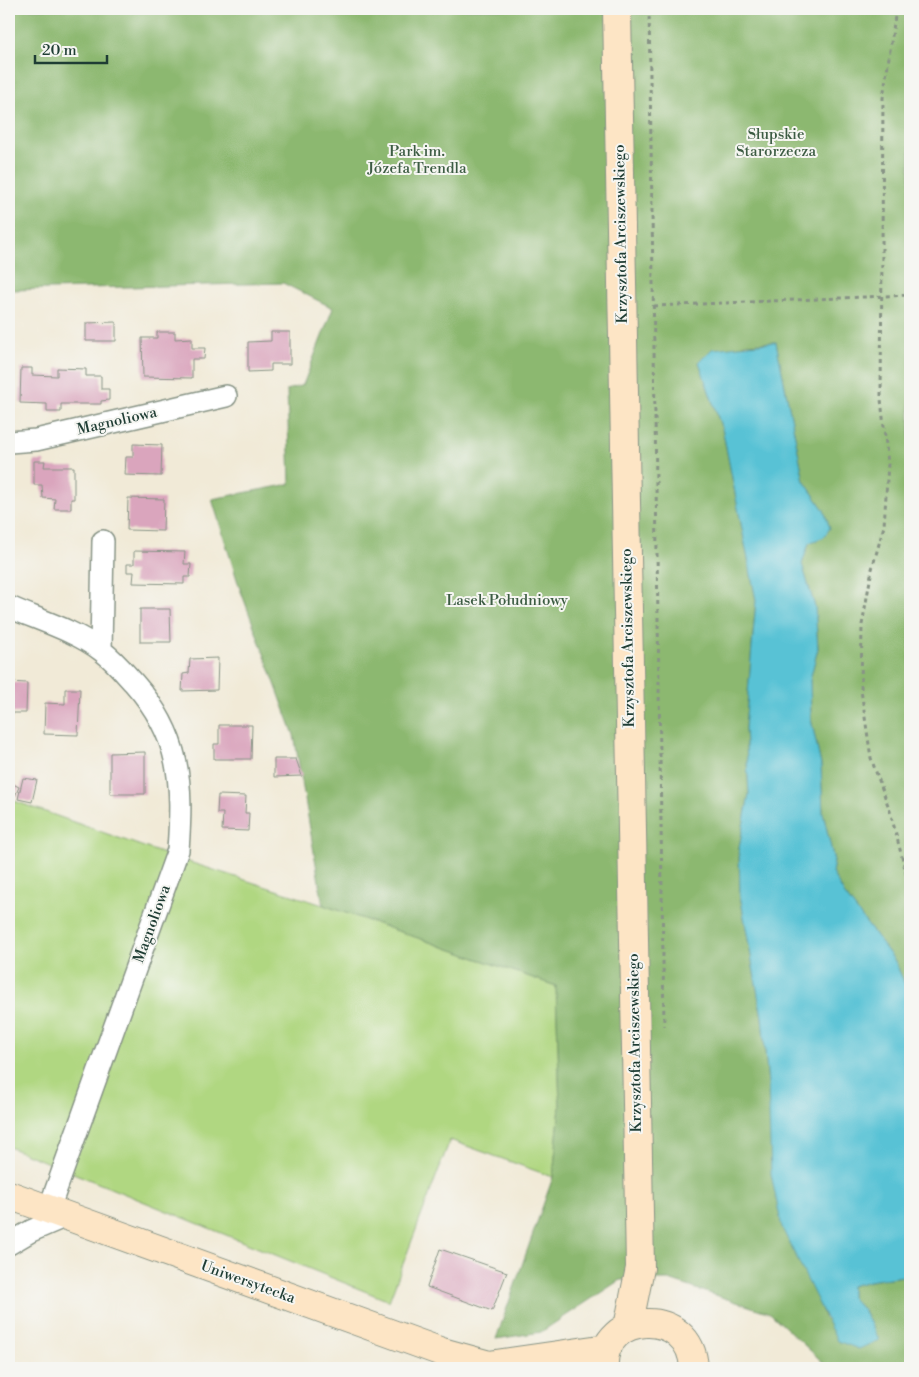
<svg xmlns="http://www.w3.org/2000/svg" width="919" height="1377" viewBox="0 0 919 1377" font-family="'Libre Bodoni',serif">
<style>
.green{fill:#b0d781;stroke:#688a5a}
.forest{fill:#8cb86f;stroke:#567a52}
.water{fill:#59c2d5;stroke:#3c8084}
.building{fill:#daa5bd}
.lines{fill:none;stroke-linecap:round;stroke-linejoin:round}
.street-casing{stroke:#889486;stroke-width:24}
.secondary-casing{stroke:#889486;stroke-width:30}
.path{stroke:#889486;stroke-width:3;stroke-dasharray:4 4;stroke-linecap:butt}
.street{stroke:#fff;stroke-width:21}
.secondary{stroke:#fde5c5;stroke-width:28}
.labels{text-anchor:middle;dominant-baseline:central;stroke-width:4;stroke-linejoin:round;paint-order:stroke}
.park-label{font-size:15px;fill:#3c5c43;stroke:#f6f6f2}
.street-label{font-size:15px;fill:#1f3d34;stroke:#f6f6f2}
</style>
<rect width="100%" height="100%" fill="#f6f6f2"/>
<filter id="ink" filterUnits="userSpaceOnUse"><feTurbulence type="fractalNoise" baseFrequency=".02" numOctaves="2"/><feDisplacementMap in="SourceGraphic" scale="10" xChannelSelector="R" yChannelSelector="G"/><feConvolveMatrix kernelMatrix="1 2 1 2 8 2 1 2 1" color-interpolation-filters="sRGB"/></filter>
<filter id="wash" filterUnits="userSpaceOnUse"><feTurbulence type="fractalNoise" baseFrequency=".0096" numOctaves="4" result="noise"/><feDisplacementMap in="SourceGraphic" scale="20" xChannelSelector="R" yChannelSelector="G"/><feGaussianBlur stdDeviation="1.12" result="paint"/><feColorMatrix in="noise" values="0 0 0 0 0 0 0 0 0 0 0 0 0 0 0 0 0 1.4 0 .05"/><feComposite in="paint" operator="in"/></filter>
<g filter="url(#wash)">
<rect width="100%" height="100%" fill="#f1ead7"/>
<path class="green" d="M9 799 161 853 323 905 556 986 560 1107 553 1177 450 1140 389 1301 9 1147Z"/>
<path class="forest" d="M9 9H910V996L895 961 845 895 832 873 834 861 823 813 821 765 811 719 810 680 818 648 815 607 802 564 809 543 824 537V510L804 481 776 342 745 344 699 362 723 432 756 600 745 728 749 794 739 848 740 895 762 1017 768 1084 818 1299 825 1320 879 1340 864 1311 851 1297V1286L869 1281 910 1275V1368H829L770 1313 669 1280H620L541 1332 496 1339 553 1177 560 1107 556 986 323 905 294 735 239 586 212 499 290 484 287 390 303 385 333 308 283 283 11 290V260H9Z"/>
<path class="water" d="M776 342 804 481 824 510 830 528 824 537 809 543 802 564 815 607 818 648 810 680 811 719 821 765 823 813 834 861 832 873 845 895 895 961 910 996V1275L869 1281 851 1286V1297L864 1311 879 1340 859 1349 837 1341 782 1228 771 1174 768 1084 762 1017 740 895 739 848 749 794 745 728 756 600 723 432 699 362 712 349Z"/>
<g id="blocks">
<path class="building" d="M116 322V341H86V323Z
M157 332H175V339L192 338V348H205L204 359H192V378L143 377 142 338H157Z
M271 332H290V364H271V371L248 372V342L271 341Z
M21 368H32V375L57 376V368L86 369V376H101V389H109V400L101 401V404H61V412H47V404L20 403Z
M133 444 162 445 161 476 125 475 126 457H133Z
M34 461H45L44 467H74V499H71V509H54L55 499 43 498 42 485H34Z
M128 498 164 499 163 531 127 530Z
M134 551 185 552 184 564H191L190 577H184V584L133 583 134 572H127V564H134Z
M140 609H170L171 642H140Z
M218 658 217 690 182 691 183 674 189 673 190 659Z
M9 682 27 683 26 713H9Z
M65 689H80L78 735 44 734 45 703 65 704Z
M219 725H252L251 759H214V744H219Z
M145 752V794H110V753Z
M274 759H296L302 776 274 777Z
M23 778 37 780 32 802 18 799Z
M9 782 19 787 15 796 9 793Z
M218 795 246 796 245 813H249L248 831 222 830 223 813H217Z
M440 1249 507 1272 492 1311 427 1287Z"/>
</g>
</g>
<g filter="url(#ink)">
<use href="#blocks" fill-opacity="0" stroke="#889486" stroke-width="1"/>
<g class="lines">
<defs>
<path id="street" d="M9 442 36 440 226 396
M9 607C39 620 76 631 102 651 114 660 124 672 134 683 181 736 183 783 178 850L49 1209
M101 650 103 541
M9 1244 31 1231 66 1216"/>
<path id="secondary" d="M617 9 640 1268 628 1327
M9 1195 442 1352 500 1368
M489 1365 607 1348
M604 1368C600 1311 691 1305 694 1368"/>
</defs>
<use href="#street" class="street-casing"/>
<use href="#secondary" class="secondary-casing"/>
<path class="path" d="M649 9 664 1026
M896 9 883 98 881 399 888 464 884 526 872 569 862 625 861 690 871 758 890 811 910 888
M654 306 910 295"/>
<use href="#street" class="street"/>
<use href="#secondary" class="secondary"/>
</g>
</g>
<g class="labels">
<g class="park-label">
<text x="776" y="134">Słupskie<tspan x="776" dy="17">Starorzecza</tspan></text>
<text x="417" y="151">Park im.<tspan x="417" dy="17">Józefa Trendla</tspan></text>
<text x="507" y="600">Lasek Południowy</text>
</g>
<g class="street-label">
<text transform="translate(621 234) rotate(-91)">Krzysztofa Arciszewskiego</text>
<text transform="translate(117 421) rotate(-13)">Magnoliowa</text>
<text transform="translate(628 638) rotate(-91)">Krzysztofa Arciszewskiego</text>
<text transform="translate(152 924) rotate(-70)">Magnoliowa</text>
<text transform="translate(635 1043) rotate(-91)">Krzysztofa Arciszewskiego</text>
<text transform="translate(248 1282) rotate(20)">Uniwersytecka</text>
</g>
</g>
<rect width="919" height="1377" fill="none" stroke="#f6f6f2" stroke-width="30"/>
<path d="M35 55v8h72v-8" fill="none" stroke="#1f3d34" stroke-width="2.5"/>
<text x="42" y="55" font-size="15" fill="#1f3d34" stroke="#f6f6f2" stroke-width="4" paint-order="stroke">20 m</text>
</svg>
